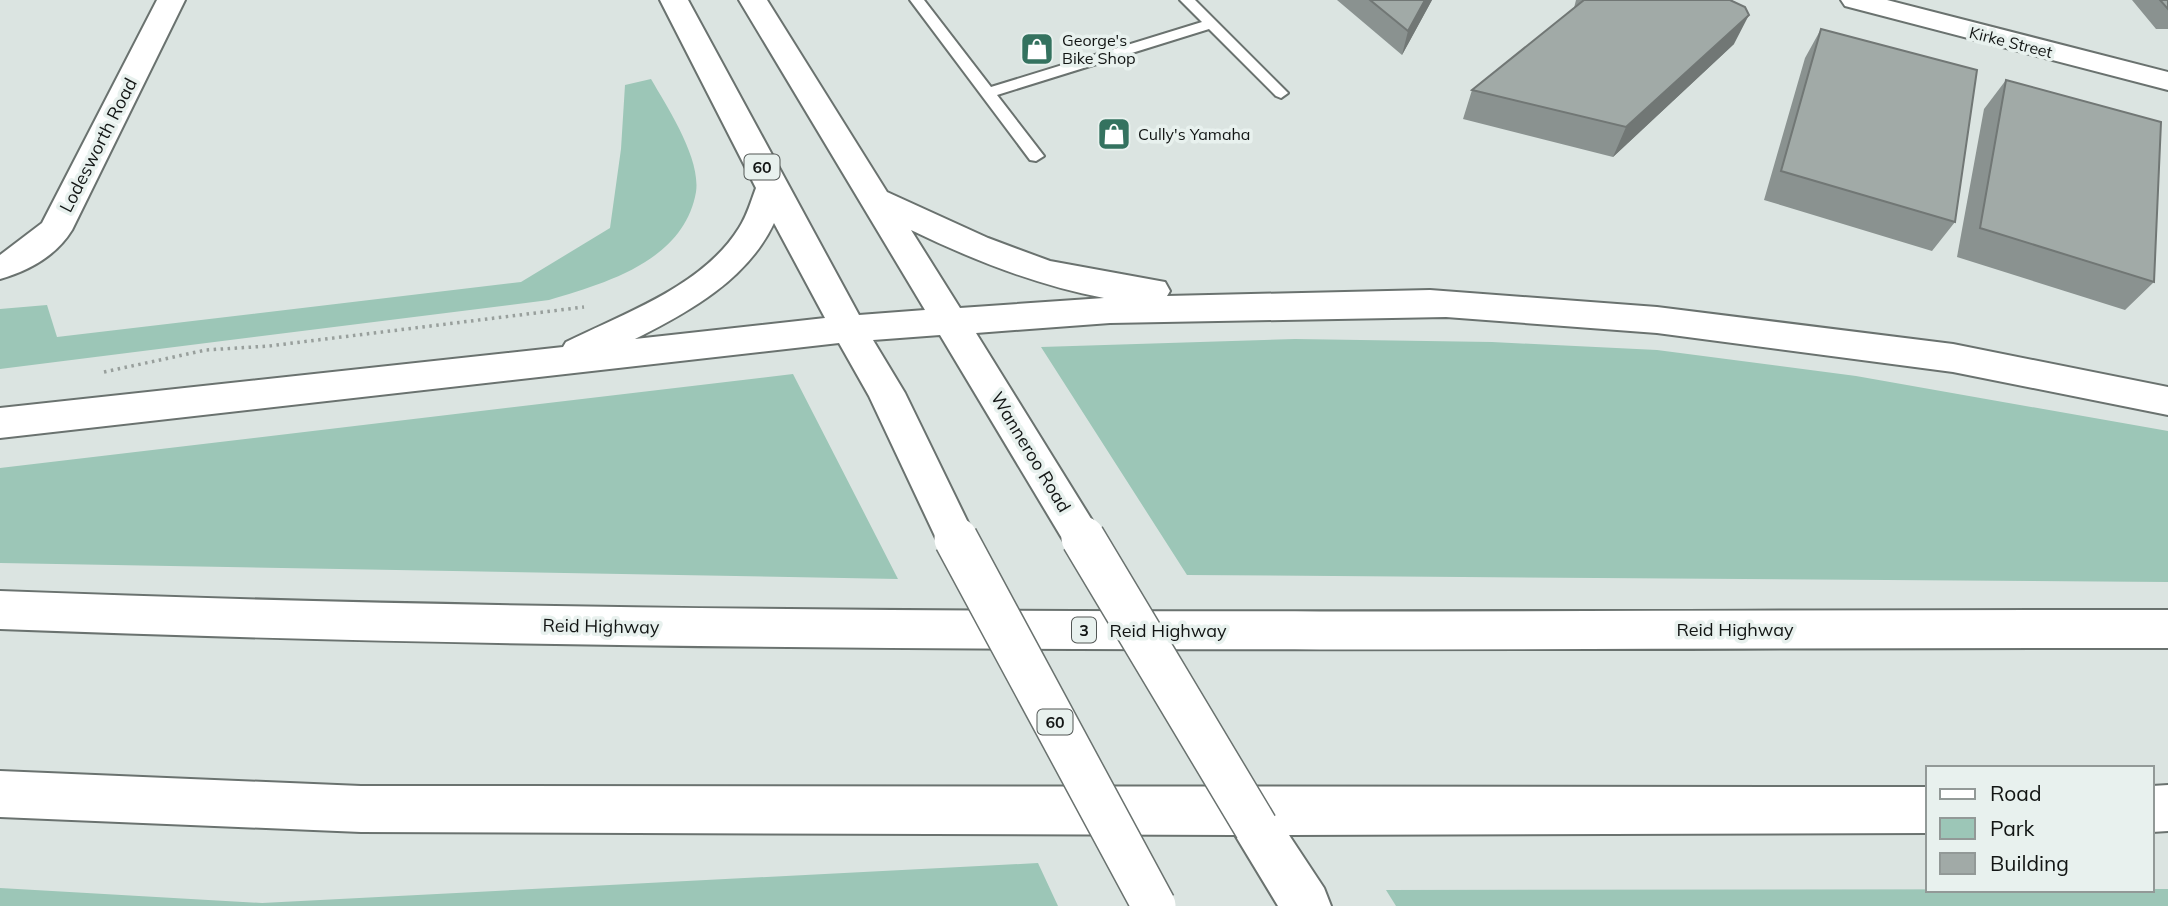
<svg xmlns="http://www.w3.org/2000/svg" width="2168" height="906" viewBox="0 0 2168 906" font-family="Mulish,sans-serif">
<style>
.green{fill:#9cc6b7}
.lines{fill:none;stroke-linecap:round;stroke-linejoin:round}
.lane-casing{stroke:#6a726f;stroke-width:4}
.street-casing{stroke:#6a726f;stroke-width:4}
.highway-casing{stroke:#6a726f;stroke-width:4}
.path{stroke:#989f9c;stroke-width:3.5;stroke-dasharray:2.5 4.5;stroke-linecap:butt}
.lane{fill:#fff;fill-rule:evenodd}
.street{fill:#fff;fill-rule:evenodd}
.highway{fill:#fff;fill-rule:evenodd}
.highway-bridge-casing{stroke:#6a726f;stroke-width:46;stroke-linecap:butt}
.highway-bridge{stroke:#fff;stroke-width:43}
.wall{fill:#8a9290}
.shaded-wall{fill:#717775}
.building{fill:#a1aaa7;stroke:#717775;stroke-width:2}
.labels{text-anchor:middle;dominant-baseline:central;stroke-width:7;stroke-linejoin:round;paint-order:stroke}
.far-poi-label{font-size:16px;fill:#121514;stroke:#e8f1ee;text-anchor:start}
.far-street-label{font-size:16px;fill:#121514;stroke:#e8f1ee}
.shield{fill:#e8f1ee;stroke:#525755;stroke-width:2}
.shield-label{font-size:16px;font-weight:bold;fill:#121514}
.street-label{font-size:18px;fill:#121514;stroke:#e8f1ee}
</style>
<rect width="100%" height="100%" fill="#dbe4e1"/>
<path class="green" d="M651 79C667 107 701 158 696 192 684 261 606 283 549 300L0 369V309L47 305 57 337 521 282 610 228 621 149 625 85Z
M1295 339 1492 342 1657 350 1856 376 2168 431V582L1187 575 1041 347Z
M793 374 898 579 0 563V468Z
M1038 863 1058 906H0V888L262 903Z
M2152 889H2168V906H1396L1386 890Z"/>
<g class="lines">
<defs>
<path id="lane" d="M910 0H924L991 87 1202 22 1180 0H1195L1288 93 1281 98 1276 96 1209 29 997 95 1044 156 1036 161 1030 160Z"/>
<path id="street" d="M157 0H185L72 230C56 256 28 271 0 279V255L42 223Z
M1841 0H1887L2168 72V90L1845 6Z"/>
<path id="highway" d="M660 0H688L859 315 925 310 739 0H767L887 192 988 238 1050 261 1165 282 1170 291 1167 296 1430 290 1657 307 1953 344 2168 387V415L1953 372 1657 333 1446 317 1110 323 976 333 1103 538 1097 550 1083 555 1069 550 940 335 873 340 905 393 976 539 970 551 956 556 942 551 869 396 839 343 0 438V408L563 347 566 342C625 313 703 286 739 228 747 216 751 201 756 188ZM774 223 825 318 635 339C689 312 747 280 774 223ZM911 230C973 260 1036 285 1104 298L960 308Z
M0 591C723 619 1445 610 2168 610V648C1445 648 723 657 0 629Z
M0 771 361 786 1928 787V833L1289 835 1324 888 1331 906H1278L1235 835 361 832 0 817Z
M2168 785V831L2152 832V786Z"/>
</defs>
<use href="#lane" class="lane-casing"/>
<use href="#street" class="street-casing"/>
<use href="#highway" class="highway-casing"/>
<path class="path" d="M104 372 206 350 269 346 584 307"/>
<use href="#lane" class="lane"/>
<use href="#street" class="street"/>
<use href="#highway" class="highway"/>
<defs>
<path id="highway-bridge" d="M1083 538 1256 827
M956 539 1154 906"/>
</defs>
<use href="#highway-bridge" class="highway-bridge-casing"/>
<use href="#highway-bridge" class="highway-bridge"/>
</g>
<path class="wall" d="M1337 0H1432L1402 55Z
M1576 0H1730L1734 44 1613 157 1463 119 1472 90 1574 8Z
M2132 0H2168V29H2156Z
M1821 29 1955 222 1932 251 1764 200 1805 58Z
M2006 80 2154 282 2125 310 1957 257 1984 109Z"/>
<path class="shaded-wall" d="M1425 0H1432L1402 55 1408 31Z
M1749 15 1734 44 1613 157 1626 127Z"/>
<path class="building" d="M1370 0H1425L1408 31Z
M1584 0H1730L1745 7 1749 15 1626 127 1472 90Z
M2160 0H2168V9Z
M1821 29 1977 70 1955 222 1781 171Z
M2006 80 2161 122 2154 282 1980 228Z"/>
<defs>
<symbol id="shop-square" viewBox="-11 -11 22 22"><rect x="-9" y="-9" width="18" height="18" rx="4" fill="#34725f" stroke="#e8f1ee"/><path d="M-5-2.5h2.3a2.7 3.5 0 0 1 5.4 0H5L5.5 6h-11ZM-1.5-2.5h3a1.5 2.3 0 0 0-3 0Z" fill="#fff"/></symbol>
</defs>
<g fill-rule="evenodd">
<use href="#shop-square" x="1018" y="30" width="38" height="38"/>
<use href="#shop-square" x="1095" y="115" width="38" height="38"/>
</g>
<g class="labels">
<g class="far-poi-label">
<text x="1062" y="40">George's<tspan x="1062" dy="18">Bike Shop</tspan></text>
<text x="1138" y="134">Cully's Yamaha</text>
</g>
<g class="far-street-label">
<text transform="translate(2011 42) rotate(14)">Kirke Street</text>
</g>
<g class="shield">
<rect x="744.5" y="154.5" width="35" height="25" rx="5"/>
<rect x="1072" y="617.5" width="24" height="25" rx="5"/>
<rect x="1037.5" y="709.5" width="35" height="25" rx="5"/>
</g>
<g class="shield-label">
<text x="762" y="167">60</text>
<text x="1084" y="630">3</text>
<text x="1055" y="722">60</text>
</g>
<g class="street-label">
<text transform="translate(98 145) rotate(-63)">Lodesworth Road</text>
<text transform="translate(1031 452) rotate(59)">Wanneroo Road</text>
<text transform="translate(601 626) rotate(1)">Reid Highway</text>
<text x="1735" y="629">Reid Highway</text>
<text x="1168" y="630">Reid Highway</text>
</g>
</g>
<rect x="1926" y="766" width="228" height="126" fill="#e8f1ee" stroke="#929997" stroke-width="2"/>
<rect x="1940" y="789" width="35" height="10" fill="#ffffff" stroke="#929997" stroke-width="2"/>
<text x="1990" y="801" font-size="21" fill="#121514">Road</text>
<rect x="1940" y="818" width="35" height="21" fill="#9cc6b7" stroke="#929997" stroke-width="2"/>
<text x="1990" y="836" font-size="21" fill="#121514">Park</text>
<rect x="1940" y="853" width="35" height="21" fill="#a1aaa7" stroke="#929997" stroke-width="2"/>
<text x="1990" y="871" font-size="21" fill="#121514">Building</text>
</svg>
